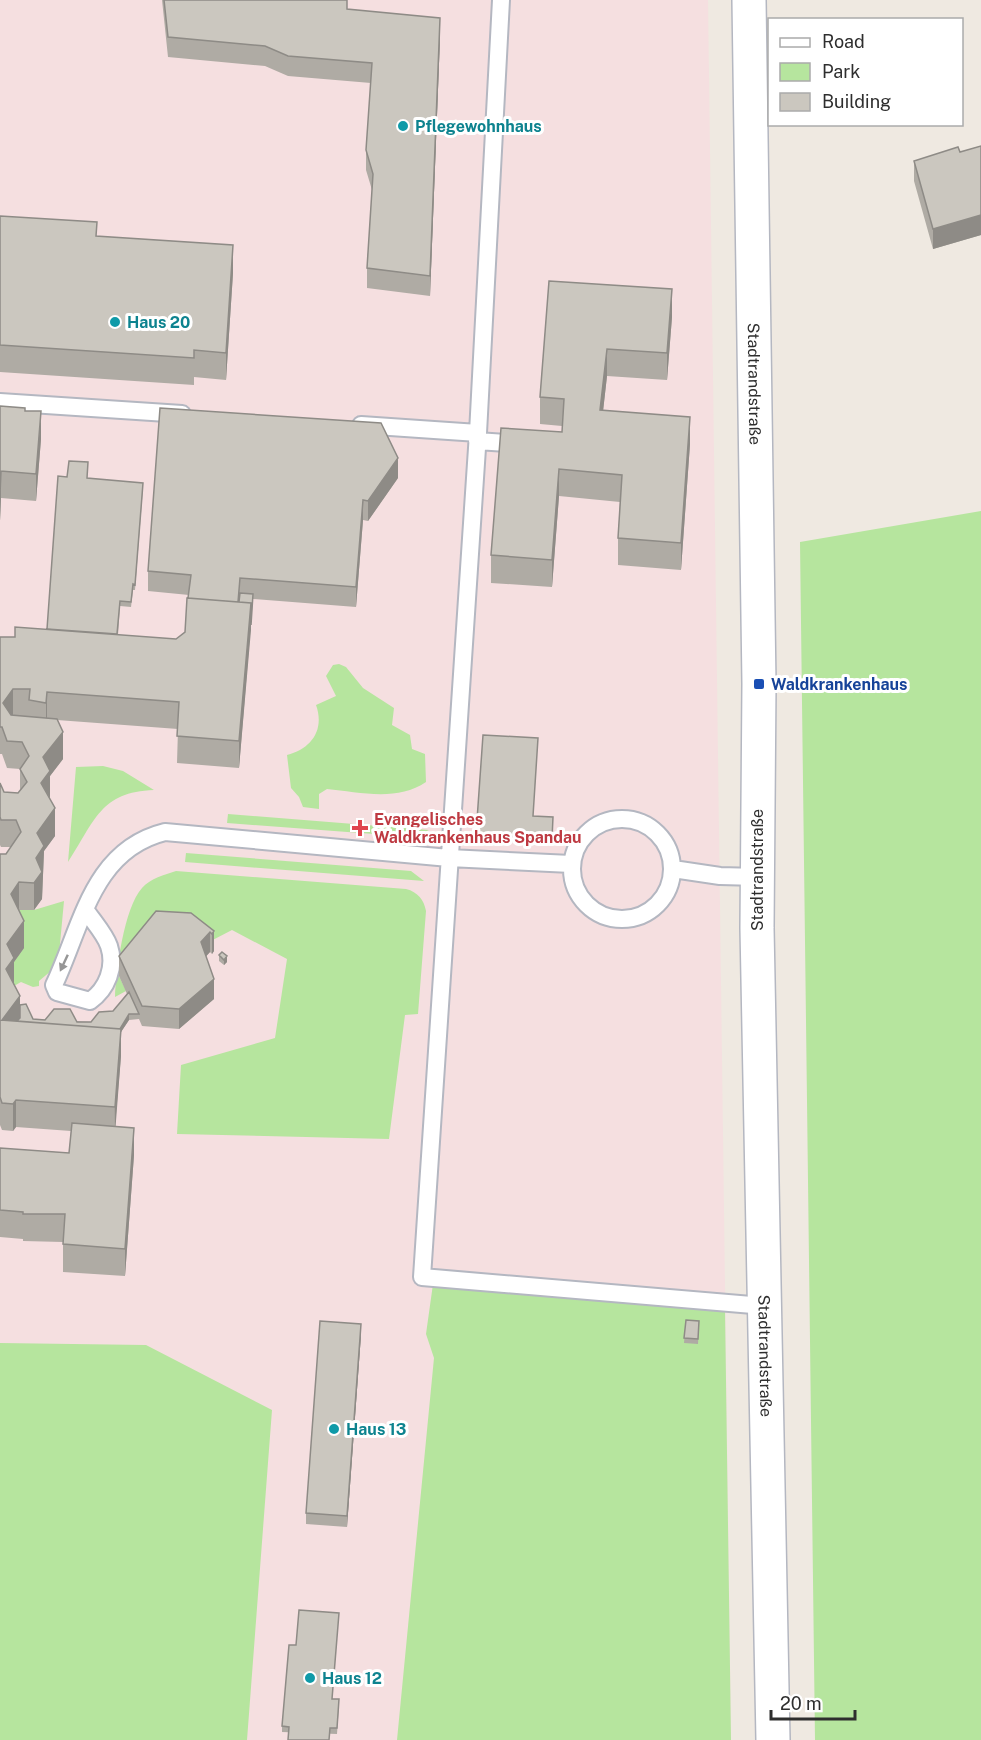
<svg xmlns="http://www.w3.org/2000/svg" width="981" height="1740" viewBox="0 0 981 1740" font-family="'Public Sans',sans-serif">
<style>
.medical{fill:#f5dfe0}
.green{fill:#b6e59e}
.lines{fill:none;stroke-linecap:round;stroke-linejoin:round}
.service-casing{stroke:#b4b7c1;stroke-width:20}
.tertiary-casing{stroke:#b4b7c1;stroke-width:36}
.service{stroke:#fff;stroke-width:16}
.tertiary{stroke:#fff;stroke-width:33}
.wall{fill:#afaba4}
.shaded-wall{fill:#8e8b86}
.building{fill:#cbc7bf;stroke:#8e8b86;stroke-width:1.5}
.oneway{fill:#969696}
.culture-dot{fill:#0f9aa8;stroke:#fff;stroke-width:2}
.transit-dot{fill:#1a4fb4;stroke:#fff;stroke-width:2}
.health-dot{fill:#e0444e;stroke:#fff;stroke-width:2}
.labels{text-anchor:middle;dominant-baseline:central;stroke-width:6;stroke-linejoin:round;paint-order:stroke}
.culture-label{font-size:16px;font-weight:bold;fill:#0d838f;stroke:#fff;text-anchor:start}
.street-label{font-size:16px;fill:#2e2e2e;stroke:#fff}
.transit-label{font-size:16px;font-weight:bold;fill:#164399;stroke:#fff;text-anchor:start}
.health-label{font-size:16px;font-weight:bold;fill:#be3a42;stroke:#fff;text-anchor:start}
</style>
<rect width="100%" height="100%" fill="#efe9e1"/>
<path class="medical" d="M0 0H708L731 1740H0Z"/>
<path class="green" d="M981 511V1740H815L800 542Z
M339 664 346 667 363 688 394 708 392 725 410 735 412 749 425 754 426 782C397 802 359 792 327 789L319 794V809L303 807 299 797 291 788 287 755C311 749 325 730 316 705L336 696 326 676 333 665Z
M103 766 123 771 154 790C100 792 95 821 68 862L76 767Z
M228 814 429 830 414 837 227 823Z
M186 853 411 871 424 881 185 862Z
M176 871 406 889C418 892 424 900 426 911L418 1014 405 1015 389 1139 177 1134 181 1065 275 1038 287 959 232 930 205 944 119 976 126 991 115 997C116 970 124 908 142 888 151 878 164 875 176 871Z
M64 901 58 965 39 981V986L33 987 21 982 14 986C4 965 5 929 19 910H34Z
M433 1284 725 1308 731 1740H397L434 1358 426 1334Z
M0 1343 146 1345 272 1410 247 1740H0Z"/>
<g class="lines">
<defs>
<path id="service" d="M0 402 182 414
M361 425 478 433 422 1277 765 1306
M478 433 501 0
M477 441 522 444
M572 869a50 50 0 1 1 100 0a50 50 0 1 1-100 0Z
M673 869 720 876 758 877
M85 909C92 920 105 934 109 946 116 967 107 989 90 1001L57 992 54 985C82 926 92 850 165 832L449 858 571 864"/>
<g id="tertiary">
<path id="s1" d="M749 0 759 684 757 928 773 1740"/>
</g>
</defs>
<use href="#service" class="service-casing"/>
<use href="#tertiary" class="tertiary-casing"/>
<use href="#service" class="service"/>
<use href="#tertiary" class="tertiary"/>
</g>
<path class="wall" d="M162 0H347V9L440 38 430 296 367 288V268L372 190 366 170V150L371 83 288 76 265 66 168 57Z
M981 146V235L933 249 914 181V161L960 152Z
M0 216 97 236 233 273 226 380 194 377V385L0 372Z
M549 281 672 317 667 380 607 376 603 411 690 444 681 570 618 565V538L620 502 559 496 552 587 491 583V555L562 432V426L540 424V397Z
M0 406 25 411 41 439 36 501 1 498 0 521Z
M87 478 143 488 135 590H133L131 607 120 606 118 635 176 639 185 632 189 595 148 591V571L398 478 368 521 363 520 356 607 253 599 239 768 177 763 178 729 57 720 63 759 50 776V799L55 836 44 851 42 899 34 910H19L24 948 14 962V985L20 1005 33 1019 91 1022 113 1011 127 994 119 976V956L214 931V951L212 954 210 952 206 956 214 999 179 1029 142 1026 139 1019 129 1020 121 1032V1056L115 1126 134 1155 125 1276 63 1272V1242L23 1241V1239L0 1237V1148L69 1153 71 1131 16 1127 13 1131 2 1130 0 1125V854H6L11 847H1L0 845V783L4 792 18 793 20 791V769L7 768 2 754H0V637H15L47 630Z
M533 816 553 817 552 844 476 839V834Z
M219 955 227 962 224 965 219 961Z
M686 1320 699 1321 698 1344 684 1343Z
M361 1335 347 1527 306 1524V1513Z
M333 1699 339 1705 337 1734 282 1732V1726Z"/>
<path class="shaded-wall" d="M440 18V38L430 296V276Z
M981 215V235L933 249V229Z
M233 245V273L226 380V353Z
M672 289V317L667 380V353Z
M607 349V376L600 438V410Z
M41 411V439L36 501V474Z
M690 417V444L681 570V543Z
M398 458V478L368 521V501Z
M559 469V496L552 587V560Z
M1 471V498L0 521V494Z
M363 500V520L356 607V587Z
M251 603V630L239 768V741Z
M13 689V716L3 730V703Z
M47 692V719L46 730V703Z
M63 732V759L50 776V798L41 783 43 757Z
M55 808V836L44 851 42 899 34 910V883L37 833Z
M19 882V910L11 894Z
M24 921V948L14 962V986L6 969 7 944Z
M214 931V951L212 954V934Z
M210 932V952L201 962V942Z
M227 956V962L224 965V960Z
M214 979V999L179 1029V1009Z
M20 996V1023L2 1020Z
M129 1014V1020L121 1032V1056L115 1134 114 1038Z
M16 1100V1127L13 1131V1104Z
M134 1128V1155L125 1276V1249Z
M361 1324V1335L347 1527V1516Z"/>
<path class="building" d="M164 0H347V9L440 18 430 276 367 268 373 174 366 150 372 63 288 56 265 46 168 37Z
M981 146V215L933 229 914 161 958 147 960 152Z
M0 216 97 222 96 236 233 245 226 353 194 350V358L0 345Z
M549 281 672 289 667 353 607 349 600 410 690 417 681 543 618 538 622 475 559 469 552 560 491 555 501 428 562 432 564 399 540 397Z
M0 406 25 408V411H41L36 474 1 471 0 494Z
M160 408 381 423 398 458 368 501 363 500 356 587 240 578 238 602 188 598 191 575 148 571Z
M69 461 88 462 87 478 143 483 135 585 133 584 131 602 120 601 117 634 47 629 58 476 67 477Z
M240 593 253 594 251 625V603L239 602Z
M187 598 251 603 239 741 177 736 179 702 47 692 46 703 29 700 30 689H13L3 703 11 715 57 719 63 732 43 757 50 771 41 783 55 808 37 833 44 846 36 858 42 872 34 883 19 882 11 894 24 921 7 944 14 958 6 969 20 996 2 1020 121 1029 115 1107 16 1100 13 1104 2 1103 0 1097V854H6L21 832 16 820H1L0 817V783L4 792 18 793 27 782 20 769 29 756 22 742 7 741 2 727H0V637H15V627L176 639 185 632Z
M483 735 538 738 533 816 553 817 552 839 476 834Z
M156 911 191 913 214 931 212 934 210 932 201 942 214 979 179 1009 142 1006 119 956Z
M222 952 227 956 224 960 219 955Z
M129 992 139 1014H129L120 1029 17 1021 20 1018V1005L26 1004 33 1019 45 1020 54 1009H70L77 1022H91L99 1012 113 1011Z
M72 1123 134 1128 125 1249 63 1244 65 1214H23V1212L0 1210V1148L69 1153Z
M686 1320 699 1321 698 1339 684 1338Z
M320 1321 361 1324 347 1516 306 1513Z
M299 1610 339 1613 332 1699H339L337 1728H330L329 1740H288L289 1727 282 1726 289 1645H296Z"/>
<defs><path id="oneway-solid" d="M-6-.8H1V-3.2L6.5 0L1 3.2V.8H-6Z" transform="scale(1.5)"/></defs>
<use class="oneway" href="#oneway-solid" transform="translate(64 963) rotate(115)"/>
<g class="culture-dot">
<circle cx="403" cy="126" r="6"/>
<circle cx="115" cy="322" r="6"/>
<circle cx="334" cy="1429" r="6"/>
<circle cx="310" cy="1678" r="6"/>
</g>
<rect class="transit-dot" x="753" y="678" width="12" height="12" rx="3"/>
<path class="health-dot" d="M357 819h6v6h6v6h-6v6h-6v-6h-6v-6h6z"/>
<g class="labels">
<g class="culture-label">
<text x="415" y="126">Pflegewohnhaus</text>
<text x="127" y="322">Haus 20</text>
<text x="346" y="1429">Haus 13</text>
<text x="322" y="1678">Haus 12</text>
</g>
<g class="street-label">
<text stroke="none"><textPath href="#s1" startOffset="384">Stadtrandstraße</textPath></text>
<text transform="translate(757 870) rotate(-90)">Stadtrandstraße</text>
<text stroke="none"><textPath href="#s1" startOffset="1356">Stadtrandstraße</textPath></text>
</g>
<g class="transit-label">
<text x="771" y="684">Waldkrankenhaus</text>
</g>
<g class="health-label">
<text x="374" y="819">Evangelisches<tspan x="374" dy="18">Waldkrankenhaus Spandau</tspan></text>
</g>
</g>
<rect x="768" y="18" width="195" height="108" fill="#ffffff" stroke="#ababab" stroke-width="1.5"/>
<rect x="780" y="38" width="30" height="9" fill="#ffffff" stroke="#ababab" stroke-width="1.5"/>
<text x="822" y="48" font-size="18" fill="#2e2e2e">Road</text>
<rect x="780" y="63" width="30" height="18" fill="#b6e59e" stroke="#ababab" stroke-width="1.5"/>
<text x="822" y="78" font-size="18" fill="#2e2e2e">Park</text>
<rect x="780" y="93" width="30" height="18" fill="#cbc7bf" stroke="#ababab" stroke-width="1.5"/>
<text x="822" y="108" font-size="18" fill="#2e2e2e">Building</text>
<path d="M771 1710v9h84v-9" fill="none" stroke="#2e2e2e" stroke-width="3"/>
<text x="780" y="1710" font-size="18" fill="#2e2e2e" stroke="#ffffff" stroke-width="4.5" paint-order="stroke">20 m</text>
</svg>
